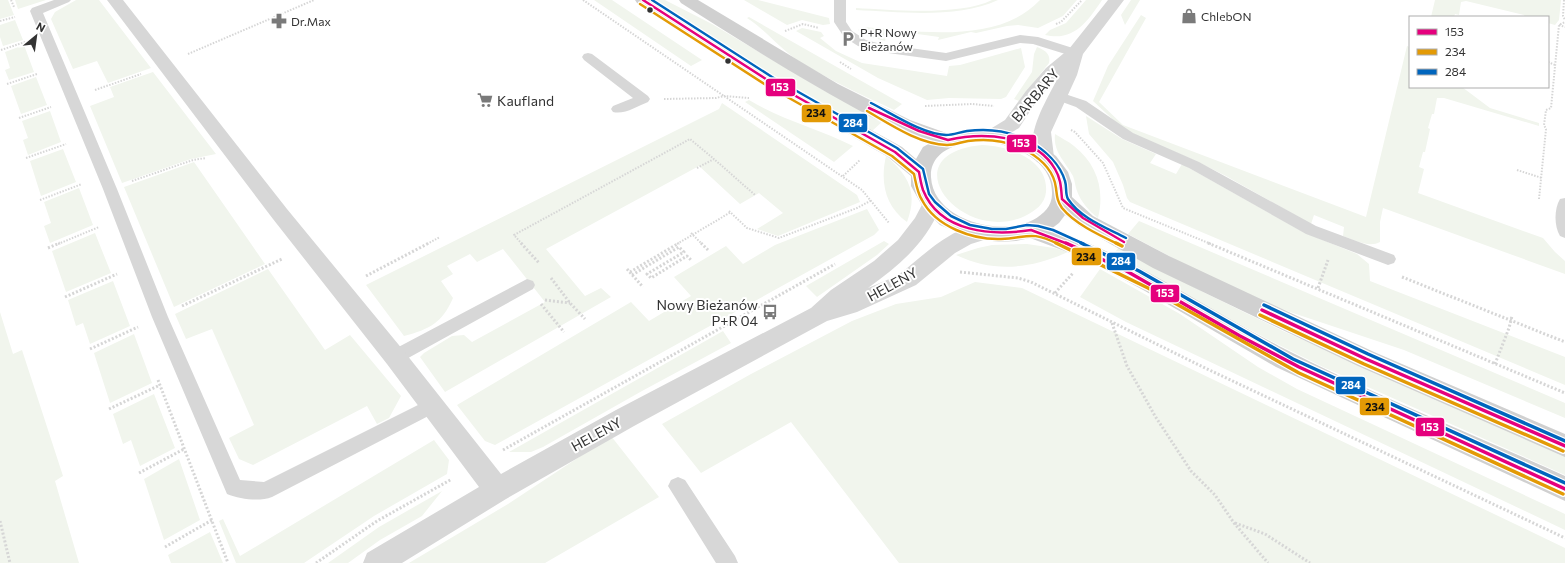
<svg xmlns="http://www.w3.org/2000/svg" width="1565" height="563" viewBox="0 0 1565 563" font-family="Commissioner,sans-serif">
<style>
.green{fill:#f1f5ed}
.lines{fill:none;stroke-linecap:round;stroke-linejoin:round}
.path-far1{stroke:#d6d6d6;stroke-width:2;stroke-dasharray:1.5 1.5;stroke-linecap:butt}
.path{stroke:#d6d6d6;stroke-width:3;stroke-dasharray:2 2;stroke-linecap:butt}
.lane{fill:#d7d7d7;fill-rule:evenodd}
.street{fill:#d7d7d7;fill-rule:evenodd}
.secondary{fill:#d0d0d0;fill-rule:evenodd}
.bus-1-far1-casing{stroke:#fff;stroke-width:5}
.bus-1-casing{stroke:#fff;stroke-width:6}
.bus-2-far1-casing{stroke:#fff;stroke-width:5}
.bus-2-casing{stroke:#fff;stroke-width:6}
.bus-3-far1-casing{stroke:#fff;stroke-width:5}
.bus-3-casing{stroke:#fff;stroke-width:6}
.bus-1-far1{stroke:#e5007d;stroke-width:2.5}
.bus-1{stroke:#e5007d;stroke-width:3.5}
.bus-2-far1{stroke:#e39a05;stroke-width:2.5}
.bus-2{stroke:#e39a05;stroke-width:3.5}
.bus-3-far1{stroke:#0065bd;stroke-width:2.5}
.bus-3{stroke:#0065bd;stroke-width:3.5}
.bus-dot{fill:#333;stroke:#fff;stroke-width:1.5}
.labels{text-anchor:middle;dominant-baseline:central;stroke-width:4;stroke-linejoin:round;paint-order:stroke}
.far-poi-label{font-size:12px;fill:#333;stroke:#fff;text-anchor:start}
.street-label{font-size:14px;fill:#333;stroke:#fff}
.poi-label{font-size:14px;fill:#333;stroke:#fff;text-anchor:start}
.line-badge{stroke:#fff;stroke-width:1.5}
.badge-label{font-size:11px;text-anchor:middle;font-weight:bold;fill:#fff}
.pale-badge-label{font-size:11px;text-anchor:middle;font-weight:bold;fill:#111}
</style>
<rect width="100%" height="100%" fill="#fff"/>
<path class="green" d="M0 0H8L14 15 0 19Z
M15 0H46L18 9Z
M76 0H99L151 68 108 83 97 61 73 69 51 19 55 12Z
M594 0H612L702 60 691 66Z
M652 0H665L712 24 823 90 883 121 871 132 795 90Z
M744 0H758L829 18 830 24 823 25 802 20 787 25Z
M992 0H998C958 19 900 12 856 10V8C893 10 960 16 992 0Z
M1040 0H1077L1063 16 1038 28 1018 25 1007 26 976 33 971 32 938 40 939 37 889 30 885 41 867 36 858 30 863 27C918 31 998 45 1040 0Z
M1086 0H1102C1088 21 1074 42 1045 35L1050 30 1066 23Z
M1131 0H1140L1125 25 1121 15Z
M1435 0H1561L1559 20 1555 25 1548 23V17H1525L1524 15 1466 1 1461 2 1459 15 1455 14 1454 17H1431Z
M1141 15 1146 18 1099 102 1123 125 1366 217 1407 46 1410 47V87H1462L1490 108 1539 123V126L1444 98H1437L1434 114H1432L1428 128 1430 129 1425 152H1423L1419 167 1424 169 1418 193 1543 238 1555 252 1565 261V274L1383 208 1380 222V242C1369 248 1354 240 1343 236L1344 227 1314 215 1311 224 1226 176 1194 160 1144 139 1121 127 1093 101 1108 66Z
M749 17 902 104 894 110C862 95 829 80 799 61 780 49 766 30 747 18Z
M15 20 23 40 3 46 0 37V25Z
M802 28 821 32 824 36 820 38 836 51 862 63 947 76 949 66 960 65 1021 48 1025 67 1006 97 1001 99 949 98 927 100 878 78 796 31Z
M24 45 34 72 9 80 5 70 10 68 5 52Z
M1037 47C1045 50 1051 54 1049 63L1019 101 1014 99 1032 72 1034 54Z
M153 72 216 154 191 159 122 183 90 106 114 97 110 87Z
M36 77 47 105 21 114 11 86Z
M749 100C782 120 819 129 853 146L834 162 745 102Z
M722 103 857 195 860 202 778 236 757 229 783 213 759 193 740 204 699 166 546 249 585 296 601 288 611 297 445 392 420 357 424 353 452 336 464 335 472 342 545 302 503 249 477 262 470 254 447 266 453 274 441 281 453 298C442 323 430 329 404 336L366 285 719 109Z
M50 111 61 142 28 155 23 140 28 138 22 121Z
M1086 116 1122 139 1156 154 1150 163 1176 174 1182 164 1303 232 1357 254 1369 264 1370 281 1565 357V385L1130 202 1127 198 1123 185 1113 162 1089 134Z
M1055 134C1061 138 1068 141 1074 146 1097 164 1105 190 1098 218 1089 211 1081 202 1077 191 1075 186 1075 181 1073 176 1065 161 1053 152 1055 134Z
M982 145C1008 146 1049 159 1046 192 1045 204 1035 211 1025 216 961 246 888 154 982 145Z
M63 149 76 182 41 196 30 161Z
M886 156C909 176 918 192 907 222 885 206 880 182 886 156Z
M194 162 265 264 174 307 124 187Z
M79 188 93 225 50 243 44 226 51 223 44 202Z
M867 209 879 230 874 235 495 445 485 441 457 405 631 302 649 321 691 296 674 277 726 246 743 264 775 245Z
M1139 221 1565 403V418L1404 350 1290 312 1257 299 1188 266 1128 234Z
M95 233 111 273 66 292 52 251Z
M884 241 889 244 877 255 817 297 806 286Z
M1027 244 1054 248 1068 252C1030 269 994 273 956 255L978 248 992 245Z
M1119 247 1203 292 1285 332 1565 455V475L1323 367 1273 342 1112 256Z
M268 269 325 350 350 335 401 396 389 418 377 424 367 406 253 465 239 459 229 438 254 425 212 329 186 339 175 314Z
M1100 269 1180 314 1258 367 1297 389 1565 514V530L1126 322 1080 297Z
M113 281 130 326 90 344 83 323 76 326 68 300Z
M975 282 1022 288 1565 548V563H899L791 422 701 473 662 424 751 374 852 321 896 304 941 297Z
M0 312 13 354 22 350 63 476 55 481 79 563H0Z
M723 331 731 343 642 391 543 447 531 452H509Z
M134 334 152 383 110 403 94 353Z
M154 394 175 448 140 466 131 440 123 444 113 414Z
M611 436 659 497 545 563H409L508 504Z
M434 440 449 460 447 474 374 516 304 563H236L219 521 223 519 240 556Z
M179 459 200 520 164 540 144 479Z
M442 491 422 516 380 540 348 563H328L379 527Z
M210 532 223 563H171L168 555Z"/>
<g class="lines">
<path class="path-far1" d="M11 0 14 7
M583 0 862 190 889 223
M1564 0 1563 16 1565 20
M0 21 15 17
M1056 24 1061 22 1082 0
M1559 25 1565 27
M785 31 803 24 819 28
M1 50 25 42
M188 54 314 0
M840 62 851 69
M1548 62 1555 65
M7 84 37 74
M95 90 141 74
M664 99 716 98 724 96 749 98
M925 106 972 104 994 106
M19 118 51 107
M1071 130 1075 132 1103 163 1123 208 1211 244
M26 158 66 144
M697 168 714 159 755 195
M1517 170 1542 178
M843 176 860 160
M132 181 193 160 206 158
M1539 199 1546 129 1544 125 1546 110 1551 108 1559 25 1565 22
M40 200 82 184
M729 211 747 228 779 238 857 208 872 200
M691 233 702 244
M58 244 99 227
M427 244 440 237
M522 244 514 235 690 139 714 159
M677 244 731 212"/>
<path class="path" d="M521 243 539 263
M701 243 708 250
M1208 243 1565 393
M48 248 60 243
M627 269 643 287
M630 272 679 243
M960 272 1018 278 1031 282 1203 367 1565 538
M632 275 679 247 684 252 647 274 651 278 687 256 691 260
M366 276 429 243
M1402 277 1565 342
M551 278 570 303 585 319
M1318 288 1328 260
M1055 293 1073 273
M65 297 117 274
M545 300 570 303
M541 304 564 332
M182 306 282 259
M1112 323 1127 366 1155 416 1191 471 1215 495 1234 523 1268 563
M90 349 138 327
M1495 364 1509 328 1512 316
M158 380 228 563
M109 409 160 385
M503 450 835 264
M139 473 184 449
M0 521 10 563
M1235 523 1265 534 1310 563
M165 547 212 520
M316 563 377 521 452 479"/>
<path class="lane" d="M54 0H71L69 2 43 13 117 189 168 317 240 480 264 482 432 398 438 401 441 406 438 411 272 497C259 502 240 499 227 494L152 317 103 189 30 11 32 8Z
M834 0H846V22L852 31 866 40 881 44 946 53 1020 35 1038 37 1079 50 1081 53 1079 56 1075 57 1033 44 1020 43 946 61 881 52 858 46 844 37 834 22Z
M588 53 592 54 648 96 650 99 648 102C638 106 624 115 613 112L611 109 613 106 633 98 584 60 582 57 584 54Z
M1059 92 1086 101 1133 133 1199 162 1316 226 1394 255 1396 259 1394 263 1388 265 1306 234 1189 168 1123 139 1076 107 1054 99 1052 96 1054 93Z
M1565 198V238L1560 236C1554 226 1554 209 1560 199Z
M527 279 533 281 535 285 533 289 401 362 395 364 389 362 386 357 389 352Z
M678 477 685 480 735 556 738 563H716L668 486 671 480Z"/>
<path class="street" d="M107 0H123L287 209 403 350 501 474 616 410 811 308 831 290 874 261 898 240 915 218 924 201 931 199 938 201 941 206C925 244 901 264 868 288 879 283 892 279 902 272 923 256 959 219 987 227L990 233 987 239 971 244 955 253 916 285 857 312 827 321 634 426 506 499 402 563H363L367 553 479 487 387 364 273 219Z
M1108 0H1124L1083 54 1077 75 1051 132 1054 157 1051 162 1044 164 1037 162C1022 136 1048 99 1059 75L1038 99 1019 128 1001 139 994 141 987 139 985 135 987 131 1005 120 1026 91 1046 68 1069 49Z"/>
<path class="secondary" d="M635 0H654L775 77 902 147 916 159 923 147 932 142C890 129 852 107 814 85 769 59 725 31 681 3L679 0H698L838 84 910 120 949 134 982 128 995 130 1016 135 1044 147 1056 156 1068 172 1072 184V197L1093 216 1169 256 1374 352 1565 434V457L1358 366 1153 268 1079 226 1065 215 1059 223 1051 229C1133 256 1203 307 1279 346 1372 394 1470 433 1565 476V501L1276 367 1145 291 1086 259 1030 238 1016 241 999 242 971 238 940 225 924 209 911 186V176L888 157 763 85 637 3ZM982 140C1011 145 1053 158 1052 194 1052 206 1044 214 1033 220 1000 237 933 220 931 177 930 161 941 151 955 146 963 142 974 142 982 140Z"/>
<defs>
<path id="bus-1-far1" d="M643 0 769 81 895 152 919 172
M869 108 919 131 948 140
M948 140C982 132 1035 134 1055 169 1061 179 1061 188 1062 199
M919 172C920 178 921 184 923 190 940 233 993 236 1031 230
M1062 199 1083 218 1124 242
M1031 230 1068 244"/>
<path id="bus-1" d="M1066 243 1123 269 1240 336 1299 367 1565 489
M1262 310 1366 359 1565 446"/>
<path id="bus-2-far1" d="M640 4 766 85 892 156 914 174C916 183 917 192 922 200 936 227 973 240 1001 239 1028 238 1030 230 1058 244
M867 111C891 125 919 144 947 145 955 145 961 142 968 141 989 138 1009 141 1027 151 1041 159 1054 171 1056 188 1057 196 1057 201 1062 208 1075 224 1099 235 1118 244"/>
<path id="bus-2" d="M1056 243 1148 288 1299 373 1563 494
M1116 243 1122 246
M1260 315 1364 364 1563 451"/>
<path id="bus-3-far1" d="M652 0 772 77 897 148 923 169 929 194 935 202 951 216 970 225 992 229H1006L1027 225 1038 226 1053 230 1084 244
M871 103C893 114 922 134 946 135 953 135 960 132 967 131 989 128 1010 131 1029 141 1045 150 1060 164 1065 181 1067 187 1065 194 1068 199 1080 218 1107 228 1126 238"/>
<path id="bus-3" d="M1081 243 1139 271 1293 359 1565 483
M1264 305 1368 354 1565 441"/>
</defs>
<use href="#bus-1-far1" class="bus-1-far1-casing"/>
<use href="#bus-1" class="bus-1-casing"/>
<use href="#bus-2-far1" class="bus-2-far1-casing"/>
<use href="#bus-2" class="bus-2-casing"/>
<use href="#bus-3-far1" class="bus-3-far1-casing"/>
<use href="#bus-3" class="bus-3-casing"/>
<use href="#bus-1-far1" class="bus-1-far1"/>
<use href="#bus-1" class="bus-1"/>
<use href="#bus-2-far1" class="bus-2-far1"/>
<use href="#bus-2" class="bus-2"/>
<use href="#bus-3-far1" class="bus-3-far1"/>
<use href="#bus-3" class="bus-3"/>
</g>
<defs>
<symbol id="shop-bare" viewBox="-9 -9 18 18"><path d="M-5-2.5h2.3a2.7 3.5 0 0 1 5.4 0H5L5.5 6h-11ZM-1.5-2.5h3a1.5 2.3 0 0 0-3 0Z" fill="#7a7a7a" stroke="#fff" stroke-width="2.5" paint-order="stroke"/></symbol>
<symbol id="pharmacy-bare" viewBox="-9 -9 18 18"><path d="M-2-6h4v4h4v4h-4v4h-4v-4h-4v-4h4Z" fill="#7a7a7a" stroke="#fff" stroke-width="2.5" paint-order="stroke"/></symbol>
<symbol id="parking-bare" viewBox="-9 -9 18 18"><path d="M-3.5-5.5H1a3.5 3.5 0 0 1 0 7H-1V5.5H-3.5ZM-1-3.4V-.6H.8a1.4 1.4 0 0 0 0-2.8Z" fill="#7a7a7a" stroke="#fff" stroke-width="2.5" paint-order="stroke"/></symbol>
<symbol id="supermarket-bare" viewBox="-9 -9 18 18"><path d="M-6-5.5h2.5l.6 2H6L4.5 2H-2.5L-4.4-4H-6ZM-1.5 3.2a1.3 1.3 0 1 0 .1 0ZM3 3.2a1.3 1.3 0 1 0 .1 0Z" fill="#7a7a7a" stroke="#fff" stroke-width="2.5" paint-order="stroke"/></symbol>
<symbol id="bus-bare" viewBox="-9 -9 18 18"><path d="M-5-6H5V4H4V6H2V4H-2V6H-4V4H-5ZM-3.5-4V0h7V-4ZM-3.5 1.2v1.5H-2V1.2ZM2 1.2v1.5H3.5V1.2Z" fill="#7a7a7a" stroke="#fff" stroke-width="2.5" paint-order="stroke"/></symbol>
</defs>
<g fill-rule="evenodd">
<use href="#shop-bare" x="1178" y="5" width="22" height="22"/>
<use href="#pharmacy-bare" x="268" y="10" width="22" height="22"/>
<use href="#parking-bare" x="837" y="28" width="22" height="22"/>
<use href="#supermarket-bare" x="474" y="89" width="22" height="22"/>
<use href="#bus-bare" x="759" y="301" width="22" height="22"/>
</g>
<g class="bus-dot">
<circle cx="650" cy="10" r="3.5"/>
<circle cx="728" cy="61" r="3.5"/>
</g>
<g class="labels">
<g class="far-poi-label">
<text x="1201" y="16">ChlebON</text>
<text x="291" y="21">Dr.Max</text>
<text x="860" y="32">P+R Nowy<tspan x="860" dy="14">Bieżanów</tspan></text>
</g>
<g class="street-label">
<text transform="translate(1035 95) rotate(-50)">BARBARY</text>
<text transform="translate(892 284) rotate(-29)">HELENY</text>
<text transform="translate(596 434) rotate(-29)">HELENY</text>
</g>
<g class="poi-label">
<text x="497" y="100">Kaufland</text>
<text x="758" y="304" text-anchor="end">Nowy Bieżanów<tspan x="758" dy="16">P+R 04</tspan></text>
</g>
</g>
<g class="line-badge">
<rect x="765" y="78" width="31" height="19" rx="4" fill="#e5007d"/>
<rect x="801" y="104" width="31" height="19" rx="4" fill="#e39a05"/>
<rect x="838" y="113" width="30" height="20" rx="4" fill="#0065bd"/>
<rect x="1006" y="134" width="31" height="19" rx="4" fill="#e5007d"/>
<rect x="1071" y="247" width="31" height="19" rx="4" fill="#e39a05"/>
<rect x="1106" y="252" width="30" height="19" rx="4" fill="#0065bd"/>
<rect x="1150" y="284" width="30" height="19" rx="4" fill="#e5007d"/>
<rect x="1335" y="376" width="31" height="19" rx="4" fill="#0065bd"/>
<rect x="1359" y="397" width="31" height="19" rx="4" fill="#e39a05"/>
<rect x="1415" y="417" width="30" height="20" rx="4" fill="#e5007d"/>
</g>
<g class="badge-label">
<text x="780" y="91">153</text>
<text x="853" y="127">284</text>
<text x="1021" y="147">153</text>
<text x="1121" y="265">284</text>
<text x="1165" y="297">153</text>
<text x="1351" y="389">284</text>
<text x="1430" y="431">153</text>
</g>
<g class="pale-badge-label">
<text x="816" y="117">234</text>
<text x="1086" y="261">234</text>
<text x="1375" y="411">234</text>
</g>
<rect x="1409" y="16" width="140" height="72" fill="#ffffff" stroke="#adadad"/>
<rect x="1417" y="29" width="20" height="6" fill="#e5007d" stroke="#adadad"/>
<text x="1445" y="36" font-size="12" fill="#333333">153</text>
<rect x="1417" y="49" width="20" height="6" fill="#e39a05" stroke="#adadad"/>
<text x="1445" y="56" font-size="12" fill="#333333">234</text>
<rect x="1417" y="69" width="20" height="6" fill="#0065bd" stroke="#adadad"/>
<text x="1445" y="76" font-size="12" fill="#333333">284</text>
<g transform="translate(36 36) rotate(29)" stroke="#ffffff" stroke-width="3" paint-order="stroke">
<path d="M0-3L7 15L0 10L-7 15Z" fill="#333333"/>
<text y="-6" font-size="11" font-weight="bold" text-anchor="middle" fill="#333333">N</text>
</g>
</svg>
